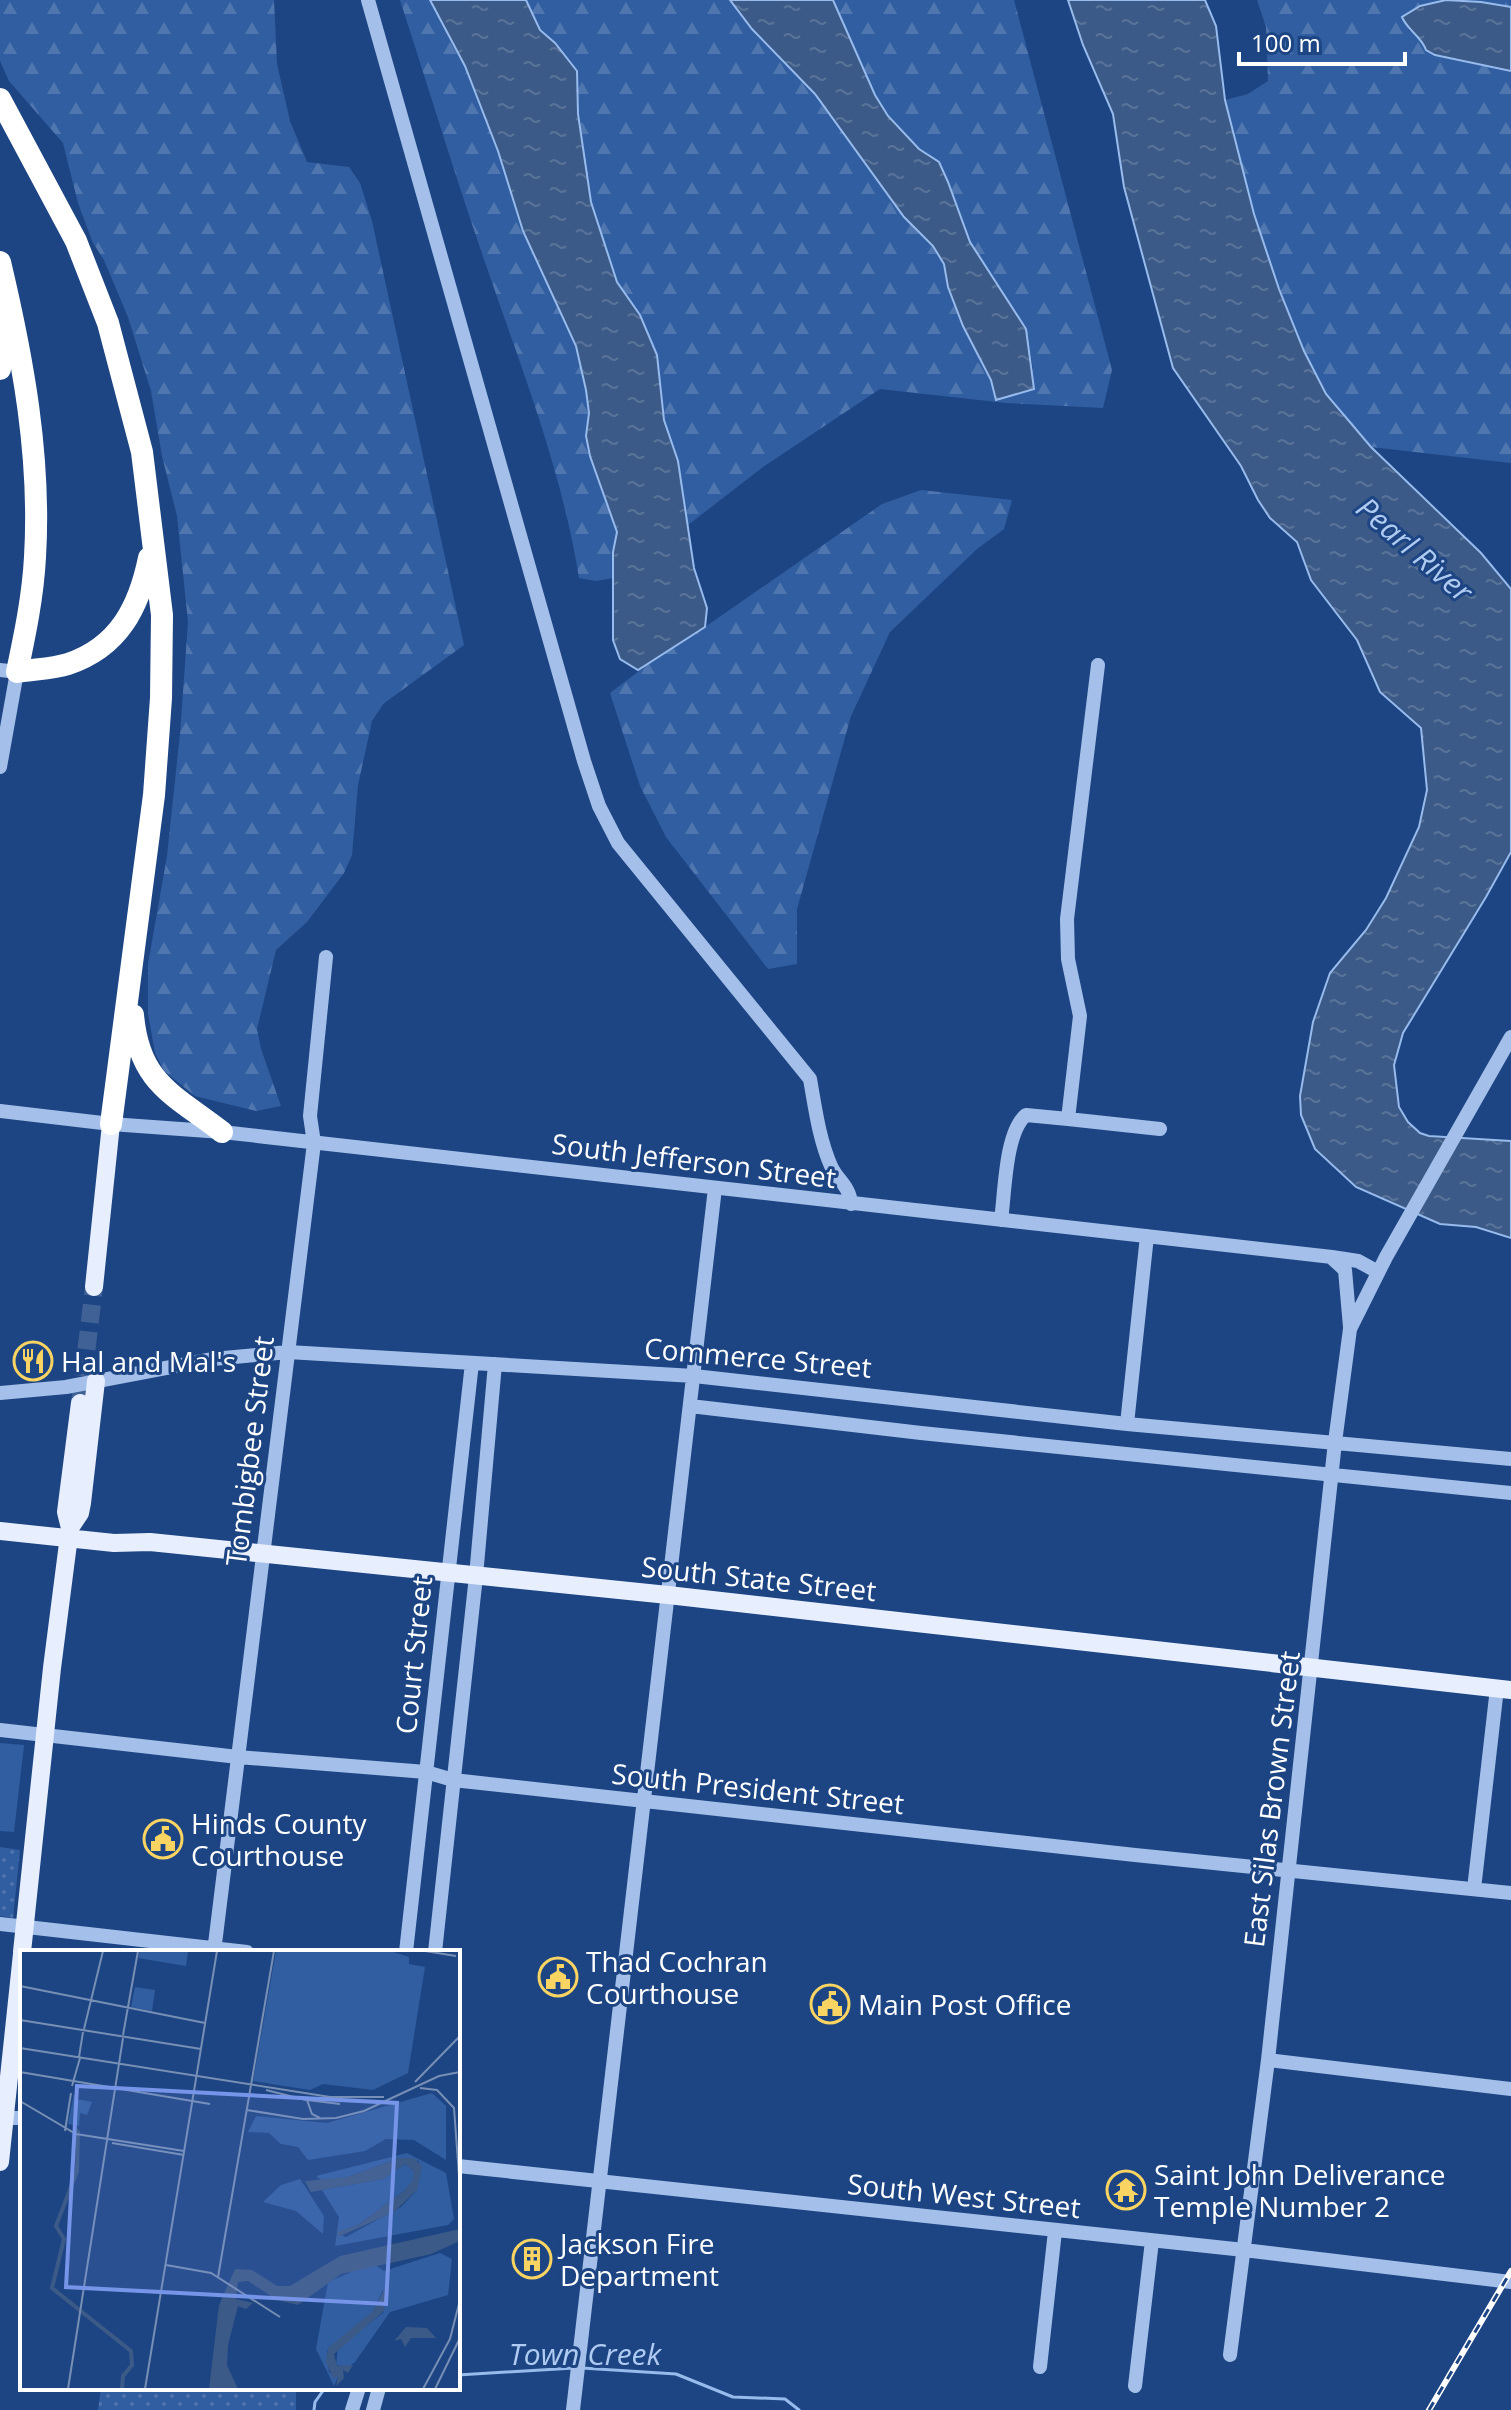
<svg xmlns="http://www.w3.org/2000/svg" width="1511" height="2410" viewBox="0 0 1511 2410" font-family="'Open Sans',sans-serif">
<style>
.green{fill:#315ea1}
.forest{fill:url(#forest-firs)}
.park{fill:url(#park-dots)}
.water{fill:url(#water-ripples);stroke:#97bbec;stroke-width:2}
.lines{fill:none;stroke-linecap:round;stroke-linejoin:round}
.stream{stroke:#97bbec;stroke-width:3}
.major-tunnel{stroke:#3f6196;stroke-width:18;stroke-dasharray:18 9;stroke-linecap:butt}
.minor{stroke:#a4c0ea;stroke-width:14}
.major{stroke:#e7effe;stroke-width:18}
.highway{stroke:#fff;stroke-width:22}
.rail-casing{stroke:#fff;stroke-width:6}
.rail{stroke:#1d4583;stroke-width:3;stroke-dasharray:9;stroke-linecap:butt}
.labels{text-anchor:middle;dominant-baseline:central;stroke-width:6;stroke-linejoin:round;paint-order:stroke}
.street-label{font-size:28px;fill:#fff;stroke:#1d4583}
.poi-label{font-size:28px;fill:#fff;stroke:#1d4583;text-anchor:start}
.water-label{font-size:30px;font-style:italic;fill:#afcbf1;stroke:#1d4583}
.inset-river{fill:none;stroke:#3c5a87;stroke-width:4}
.inset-road{fill:none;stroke:#778fb5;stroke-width:2}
.view{fill:#7795e8;fill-opacity:0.15;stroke:#7795e8;stroke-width:4}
.inset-edge{fill:none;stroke:#fff;stroke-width:4}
</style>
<defs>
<pattern id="forest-firs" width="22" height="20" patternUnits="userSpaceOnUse" patternTransform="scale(2)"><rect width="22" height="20" fill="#315ea1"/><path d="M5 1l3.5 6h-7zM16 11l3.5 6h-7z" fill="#5076af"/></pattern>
<pattern id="park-dots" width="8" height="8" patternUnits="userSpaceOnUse" patternTransform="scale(2)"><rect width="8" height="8" fill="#315ea1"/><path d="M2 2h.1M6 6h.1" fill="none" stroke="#5076af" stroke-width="1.8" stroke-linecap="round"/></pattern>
<pattern id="water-ripples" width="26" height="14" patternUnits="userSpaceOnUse" patternTransform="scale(2)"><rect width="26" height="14" fill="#3c5a87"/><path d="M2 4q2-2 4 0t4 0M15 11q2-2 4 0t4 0" fill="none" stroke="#597399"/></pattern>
</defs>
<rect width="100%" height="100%" fill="#1d4583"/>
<path class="green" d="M0 1743 24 1745 14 1832 0 1831Z"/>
<path class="forest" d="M0 0H274L277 64 290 121 307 162 349 167 360 183 372 221 464 645 383 704 372 721 358 785 352 855 344 873 307 922 276 950 257 1029 261 1049 281 1106 256 1111 195 1096 164 1071 155 1053 148 1013V964L167 856 180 734 188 622 177 516 162 456 151 391 128 317 104 260 93 243 78 203 63 143 9 81 0 61Z
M400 0H430L465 66 498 151 523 231 576 346 586 390 589 413 586 436 617 532 613 552V578L596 581 579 578C562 471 522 370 487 268 456 179 429 89 400 0Z
M526 0H730L752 29 815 94 904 217 933 246 944 264 948 287 963 326 991 380 997 400 1033 369 1026 329 970 242 948 182 939 163 919 149 888 116 875 95 833 0H1014L1112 370 1103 408 1006 403 880 389 763 467 688 525 678 461 664 420 657 355 640 315 617 282 591 202 578 114 577 71 555 43 540 30Z
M1257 0H1511V7C1480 2 1450 0 1420 6L1408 30 1415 34 1435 55 1511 71V463L1371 447 1326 394 1304 351 1279 289 1254 214 1225 100 1248 94 1268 81 1266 27Z
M921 490 1012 500 1004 529 977 549 890 632 851 716 797 909V964L768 969 666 837 640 786 610 693 671 647 705 627 882 504Z"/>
<path class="park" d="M0 1847 20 1850 13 1918 0 1916Z
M101 2388H296V2410H98Z"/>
<path class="water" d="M430 0H526L540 30 555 43 577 71 578 114 591 202 617 282 640 315 657 355 664 420 678 461 694 568 707 608 705 627 638 670 620 659 613 640V552L617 532 590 456 586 436 589 413 586 390 576 346 523 231 498 151 465 66Z
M730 0H833L875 95 888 116 919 149 939 162 948 182 970 242 1026 329 1034 389 996 400 991 380 963 326 948 287 944 264 933 246 904 217 815 94 752 29Z
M1068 0H1205L1216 26 1225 100 1254 214 1279 289 1304 351 1326 394 1371 447 1481 553 1511 589V852L1486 897 1403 1033 1394 1065 1399 1107 1408 1122 1420 1133 1429 1136 1511 1141V1238L1476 1227 1440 1224 1356 1187 1315 1149 1301 1115 1300 1096 1313 1022 1330 973 1366 930 1386 898 1419 827 1427 790 1421 728 1380 692 1357 640 1311 580 1297 542 1270 518 1258 500 1241 466 1173 368 1124 187 1113 114 1083 45Z
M1446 0 1481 2 1511 7V71L1435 55 1426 50C1421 36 1408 31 1402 17L1420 6Z"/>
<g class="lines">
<path class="stream" d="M582 2368 676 2374 733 2397 785 2399 799 2410
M458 2375 574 2368
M314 2410 315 2402 325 2388"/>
<path class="major-tunnel" d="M80 1403 94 1287"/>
<path class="minor" d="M368 0 584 761 599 806 618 843 810 1079C815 1107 819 1139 831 1166 837 1180 850 1186 851 1204
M0 670 17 672 0 767
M0 1111 111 1124 222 1132 1332 1257 1358 1261 1378 1272
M1068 1119 1160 1129
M1001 1220C1005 1193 1005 1132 1026 1115L1068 1119 1080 1016 1068 959 1067 919 1098 665
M1332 1258 1345 1270 1350 1327
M0 1393 66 1387 213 1359 288 1352 694 1376 1127 1424 1511 1459
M690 1406 921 1433 1511 1493
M1127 1424 1147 1236
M0 1730 238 1757 426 1772 453 1780 1135 1855 1511 1893
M1474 1889 1497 1688
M0 1924 247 1952
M214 1952 314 1143 310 1116 326 957
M406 1952 472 1363
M435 1952 476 1576 495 1364
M1268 2060 1511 2089
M0 2118H22
M458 2166 1244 2250 1511 2282
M1230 2355 1268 2060 1335 1442 1350 1329 1386 1257 1511 1037
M1040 2367 1055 2231
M1135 2386 1152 2241
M352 2410 359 2388
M373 2410 379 2388
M573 2410 715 1188"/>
<path class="major" d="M94 1287 111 1124
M70 1528 80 1513 82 1503 96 1381
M0 1531 114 1543 150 1542 668 1595 1511 1690
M22 1952 52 1668 70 1528 66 1512 80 1403
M0 2162 22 1954"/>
<path class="highway" d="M0 99 76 241 108 323 142 452 162 615 161 698 154 795 111 1124
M0 262C23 359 41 457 35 557 33 596 25 634 17 672 34 669 52 669 68 664 119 647 139 607 149 558
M0 369 1 307
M133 1015C139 1083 173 1094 222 1132"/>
<defs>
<path id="rail" d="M1429 2410 1511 2271"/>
</defs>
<use href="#rail" class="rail-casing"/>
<use href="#rail" class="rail"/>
</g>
<defs>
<symbol id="restaurant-ring" viewBox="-11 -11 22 22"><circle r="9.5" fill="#1d4583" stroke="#f9d462" stroke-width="1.5"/><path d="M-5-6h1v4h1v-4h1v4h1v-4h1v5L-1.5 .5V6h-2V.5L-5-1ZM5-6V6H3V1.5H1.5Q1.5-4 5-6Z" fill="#f9d462"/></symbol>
<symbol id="civic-ring" viewBox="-11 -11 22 22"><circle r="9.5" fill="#1d4583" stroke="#f9d462" stroke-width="1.5"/><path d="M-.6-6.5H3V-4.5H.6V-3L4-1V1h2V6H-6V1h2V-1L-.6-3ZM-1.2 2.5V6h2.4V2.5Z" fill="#f9d462"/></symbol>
<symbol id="temple-ring" viewBox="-11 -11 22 22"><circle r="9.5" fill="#1d4583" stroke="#f9d462" stroke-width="1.5"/><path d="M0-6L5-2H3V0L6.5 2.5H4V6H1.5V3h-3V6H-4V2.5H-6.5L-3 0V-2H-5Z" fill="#f9d462"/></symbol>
<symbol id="building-ring" viewBox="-11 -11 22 22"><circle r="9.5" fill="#1d4583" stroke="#f9d462" stroke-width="1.5"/><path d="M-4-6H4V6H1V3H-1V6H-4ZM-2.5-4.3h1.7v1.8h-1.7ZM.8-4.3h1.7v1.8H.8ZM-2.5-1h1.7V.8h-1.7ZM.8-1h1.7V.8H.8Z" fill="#f9d462"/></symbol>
</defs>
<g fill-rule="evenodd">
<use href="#restaurant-ring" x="11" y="1339" width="44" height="44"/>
<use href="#civic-ring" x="141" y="1817" width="44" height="44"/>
<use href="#civic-ring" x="536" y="1955" width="44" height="44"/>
<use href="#civic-ring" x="808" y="1982" width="44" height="44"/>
<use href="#temple-ring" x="1104" y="2168" width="44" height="44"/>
<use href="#building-ring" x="510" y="2237" width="44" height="44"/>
</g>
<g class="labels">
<g class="street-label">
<text transform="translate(694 1160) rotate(7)">South Jefferson Street</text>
<text transform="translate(758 1357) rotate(5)">Commerce Street</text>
<text transform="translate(249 1451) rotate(-83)">Tombigbee Street</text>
<text transform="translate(759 1578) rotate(6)">South State Street</text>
<text transform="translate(413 1655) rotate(-84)">Court Street</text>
<text transform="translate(758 1788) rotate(6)">South President Street</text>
<text transform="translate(1271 1799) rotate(-83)">East Silas Brown Street</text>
<text transform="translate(964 2195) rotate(6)">South West Street</text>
</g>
<g class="poi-label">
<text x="61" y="1361">Hal and Mal's</text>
<text x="191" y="1823">Hinds County<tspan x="191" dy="32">Courthouse</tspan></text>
<text x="586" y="1961">Thad Cochran<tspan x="586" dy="32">Courthouse</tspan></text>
<text x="858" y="2004">Main Post Office</text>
<text x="1154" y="2174">Saint John Deliverance<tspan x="1154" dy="32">Temple Number 2</tspan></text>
<text x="560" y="2243">Jackson Fire<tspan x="560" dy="32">Department</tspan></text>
</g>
<g class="water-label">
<text transform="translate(1415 549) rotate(41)">Pearl River</text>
<text x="585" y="2353">Town Creek</text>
</g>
</g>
<g transform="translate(20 1950)">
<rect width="440" height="440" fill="#1d4583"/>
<path d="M412 143 426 156V210L394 190 366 189 345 201 288 210 278 197 261 194 249 183 228 182 236 166 307 173ZM387 203 426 223 434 269 428 275 315 296 319 267 302 240 363 229 385 214 393 220V231L384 241 338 275 317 283 326 287 381 257 397 240 399 211 380 208 327 227 302 231 296 226ZM280 229 304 266 303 284 276 261 243 252 261 235ZM420 303 432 309 428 345 370 362 335 412 327 418 316 415 318 398 364 362 363 340 352 363 307 401 309 422 318 427 314 436 296 399 308 332 340 318 355 315 364 321Z" fill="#315ea1"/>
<path d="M120 1H168L166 16 118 8ZM256 1H370L389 7V14L405 17 388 123 353 140 303 134 290 140 233 131ZM115 37 135 40 132 61 111 57ZM54 143 56 149 72 152 67 165 60 163 59 176 48 174Z" fill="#315ea1"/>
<path d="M380 208H394L402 216 397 240 374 262 318 287 317 282 338 275 384 241 393 230V220L385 214 363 229 291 242 285 231 327 227ZM440 279V291L411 304 321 324 278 355 257 350 228 331 218 332 216 349 233 353 226 359 218 356 208 395 207 415 218 439H189L199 355 215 319 232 320 257 336H270L320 306ZM365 339 364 361 314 404 317 416 333 415 328 423 323 420 324 428 316 436 318 427 313 428 306 412 308 398 352 362ZM386 377 407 378 416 388H391L385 397 381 389 374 391Z" fill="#3c5a87"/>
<path class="inset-river" d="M54 178 58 182 57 221 36 276 44 289 32 338 111 401 112 415 103 426 102 439"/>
<path class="inset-road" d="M405 1 436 6M0 36 185 73M0 70 181 99M64 79 83 1M103 85 118 1M0 98 310 147M59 107 63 82M0 122 190 154M395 132 440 86M52 136 60 108M400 138 417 140 434 158 439 226M246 140 286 150M304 147H364M0 151 56 184 164 201M227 160 283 169 316 168 344 161 419 126 440 122M300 168 292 164 287 150 320 154M45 181 51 143M92 193 164 205M439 221 440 262M146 315 191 323 260 367M198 327 254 1M48 439 103 88M125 439 197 1M403 439 430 389 440 350M415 439 440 388"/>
<path class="view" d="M57 136 377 153 366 354 46 337Z"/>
<rect width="440" height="440" class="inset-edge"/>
</g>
<path d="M1239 52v12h166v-12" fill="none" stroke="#ffffff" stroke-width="4"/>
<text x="1251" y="52" font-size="24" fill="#ffffff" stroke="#1d4583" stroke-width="6" paint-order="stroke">100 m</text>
</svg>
